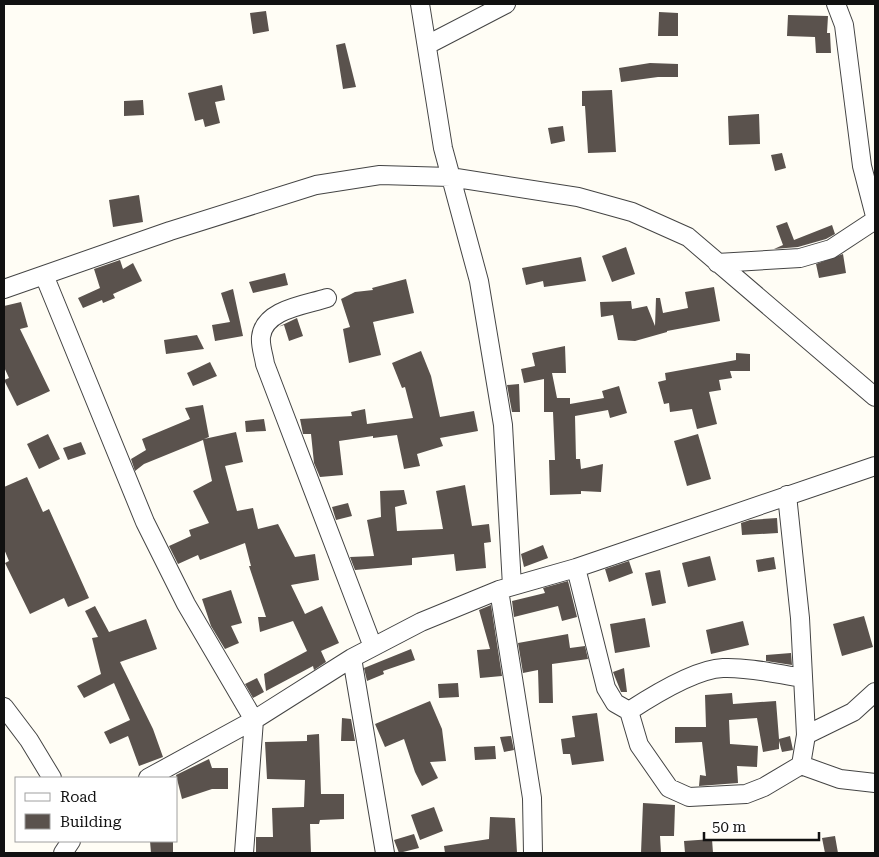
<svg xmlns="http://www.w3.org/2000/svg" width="879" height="857" viewBox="0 0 879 857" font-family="'Roboto Serif',serif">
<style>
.building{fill:#5a524d}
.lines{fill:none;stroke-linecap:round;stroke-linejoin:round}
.street-casing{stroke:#444;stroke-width:20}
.street{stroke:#fff;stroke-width:18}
</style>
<rect width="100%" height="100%" fill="#fffdf5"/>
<path class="building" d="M266 11 269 31 253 34 250 13Z
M659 12 678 13V36H658Z
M788 15 828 16 827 33H830L831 53H816L815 37 787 36Z
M345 43 356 87 343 89 336 45Z
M650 63 678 64V77H658L621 82 619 68Z
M222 85 225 100 215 102 220 123 205 127 203 119 195 121 188 93Z
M612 90 616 152 588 153 585 106H582V91Z
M143 100 144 115 124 116V101Z
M759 114 760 144 729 145 728 116Z
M563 126 565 141 551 144 548 128Z
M782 153 786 168 775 171 771 155Z
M139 195 143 222 113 227 109 200Z
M787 222 794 240 832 225 835 234 826 239 798 247 774 249 783 245 776 226Z
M626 247 635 274 612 282 602 256Z
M843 254 846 273 819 278 816 264Z
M581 257 586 281 544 287 543 281 526 285 522 268Z
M120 260 123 269 133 263 142 281 113 294 115 298 103 303 102 300 83 308 78 298 100 288 94 269Z
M285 273 288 285 253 293 249 282Z
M406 279 414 313 373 322 381 355 349 363 343 329 350 327 341 299 355 292 373 290 372 288Z
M714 287 720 321 667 331V332L635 341 618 340 613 315 601 317 600 302 631 301 632 309 647 306 655 326 656 298H660L663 313 688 308 685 292Z
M233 289 243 336 215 341 212 325 230 322 221 293Z
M21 302 28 327 20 329 50 391 17 406 4 380 9 378 4 367V306Z
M297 318 303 336 289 341 284 325 278 327Z
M197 335 204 349 166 354 164 340Z
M565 346 566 373H552L557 398H570V404L604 398 602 391 619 386 627 413 610 418 608 410 575 416 576 459H580L581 469 603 464 601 492 581 491V494L550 495 549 460H555L553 412H544V379L524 383 521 369 535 366 532 353Z
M421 351 431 376 440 417 474 411 478 431 440 438 443 446 417 454 420 466 404 469 397 435 373 438V436L339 441 343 475 320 477 314 463 311 434H303L300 419 352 416 351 412 365 409 367 424 413 418 405 387 402 388 392 363Z
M736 353 750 354V371H730L732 378 719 380 721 390 709 392 717 424 697 429 692 409 670 412 669 403 664 404 658 382 666 380 665 373 736 360Z
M210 362 217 376 193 386 187 373Z
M519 384 520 412H512L507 385Z
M203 405 209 437 204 439 236 432 243 462 225 466 237 511 253 508 258 529 278 524 295 557 315 554 319 580 291 585 305 614 322 606 339 643 321 651 326 662 314 670 313 666 266 691 264 674 307 651 293 621 260 632 258 617H266L249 566H251L245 543 200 560 198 555 178 564 169 546 191 536 189 530 209 523 193 491 212 481 203 440 144 464 135 471 131 459 146 450 142 439 190 419 185 408Z
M264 419 266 431 246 432 245 421Z
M48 434 60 459 39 469 27 444Z
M698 434 711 479 687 486 674 441Z
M81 442 86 454 68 460 63 448Z
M27 477 43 512 49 509 89 598 68 607 64 598 30 614 5 563 9 561 4 549V487Z
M465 485 472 526 489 524 491 542 484 543 486 568 456 571 454 554 412 558V565L355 570 350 557 374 556 367 520 381 517 380 491 404 490 407 504 395 507 397 531 443 529 436 491Z
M348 503 352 516 336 520 332 507Z
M777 518 778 533 742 535 741 523 750 520Z
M543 545 548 558 524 567 521 554Z
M710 556 716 580 688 587 682 563Z
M774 557 776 569 758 572 756 560Z
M629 561 633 573 609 582 605 569Z
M660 570 666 603 652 606 645 573Z
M568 581 577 617 562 621 558 606 514 617 512 601 545 593 543 588Z
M231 590 242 623 231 626 239 643 225 649 211 626 202 599Z
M491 605 502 676 480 678 477 650 490 649 479 610Z
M95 606 109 632 146 619 157 649 120 662 153 729 163 757 139 766 128 736 110 744 104 732 130 720 114 683 84 698 77 686 101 674 92 638 98 637 85 611Z
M864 616 873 647 842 656 833 624Z
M645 618 650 647 615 653 610 624Z
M743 621 749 645 711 654 706 630Z
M568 634 570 648 585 646 588 659 552 664 553 703H539L538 670 523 673 518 643Z
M411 649 415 660 383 671 384 674 367 681 364 668Z
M791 653 792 665 766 661V655Z
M624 668 627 692H621L613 672Z
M257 678 264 692 253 698 245 684Z
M458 683 459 697 439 698 438 684Z
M732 693 733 704 776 701 779 739 790 736 793 750 782 752 779 741V749L763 752 757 718 729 720 730 744 758 746 757 767 737 766 738 783 699 786 700 775 706 776 702 742 675 743V727H706L705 695Z
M430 701 442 729 446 761 430 762 438 778 422 786 415 772 404 739 385 747 375 724Z
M597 713 604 761 572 765 570 754H563L561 739 575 737 572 716Z
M342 718 351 719 355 741H341Z
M319 734 321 794H344V819L320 820 319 824H310L311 853H256V837H273L272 808 304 807 305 780 267 779 265 742 307 741V735Z
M511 736 514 750 504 752 500 737Z
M495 746 496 759 475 760 474 747Z
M209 759 212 768H228V789H212L182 799 176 775Z
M643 803 675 805 674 836H660L661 853H641Z
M434 807 443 831 420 840 411 815Z
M490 817 515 818 517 853H445L444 846 489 839Z
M414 834 419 848 399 853 394 840Z
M835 836 838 853H825L822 838Z
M712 839 713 853H685L684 841Z
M150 841H173V853H151Z"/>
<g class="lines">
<defs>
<path id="street" d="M420 4 443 148 479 281 503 425 512 586
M836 4 844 25 862 166 875 216
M427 45 506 4
M717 263 800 258 831 249 875 220
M44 275 145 522 186 604 254 720 244 853
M4 289 170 231 316 185 380 175 450 177 578 197 632 212 688 237 875 397
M327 298C306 305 264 309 261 337 260 346 264 356 265 364L373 647
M576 568 606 688 615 703 629 711 639 745 669 788 689 797 746 794 764 787 801 765 806 735 800 618 787 495
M499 590 532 798 533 853
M352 658 385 853
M4 707 29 740 52 778
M629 711C652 696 695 669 723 668 750 667 777 674 803 678
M806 735 853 712 875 692
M801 765 840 779 875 783
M148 778 254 720 352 658 421 622 499 590 576 568 875 466
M63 853 71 841"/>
</defs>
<use href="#street" class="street-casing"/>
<use href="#street" class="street"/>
</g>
<rect width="879" height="857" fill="none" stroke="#111111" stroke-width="10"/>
<rect x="15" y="777" width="162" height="65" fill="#ffffff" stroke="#a0a0a0"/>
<rect x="25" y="793" width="25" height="8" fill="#ffffff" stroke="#a0a0a0"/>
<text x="60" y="802" font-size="15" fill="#111111">Road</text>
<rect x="25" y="814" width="25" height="15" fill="#5a524d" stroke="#a0a0a0"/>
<text x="60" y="827" font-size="15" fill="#111111">Building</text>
<path d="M704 832v8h115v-8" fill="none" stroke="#111111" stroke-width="2.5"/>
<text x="712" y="832" font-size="15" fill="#111111" stroke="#ffffff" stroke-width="4" paint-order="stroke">50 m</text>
</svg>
